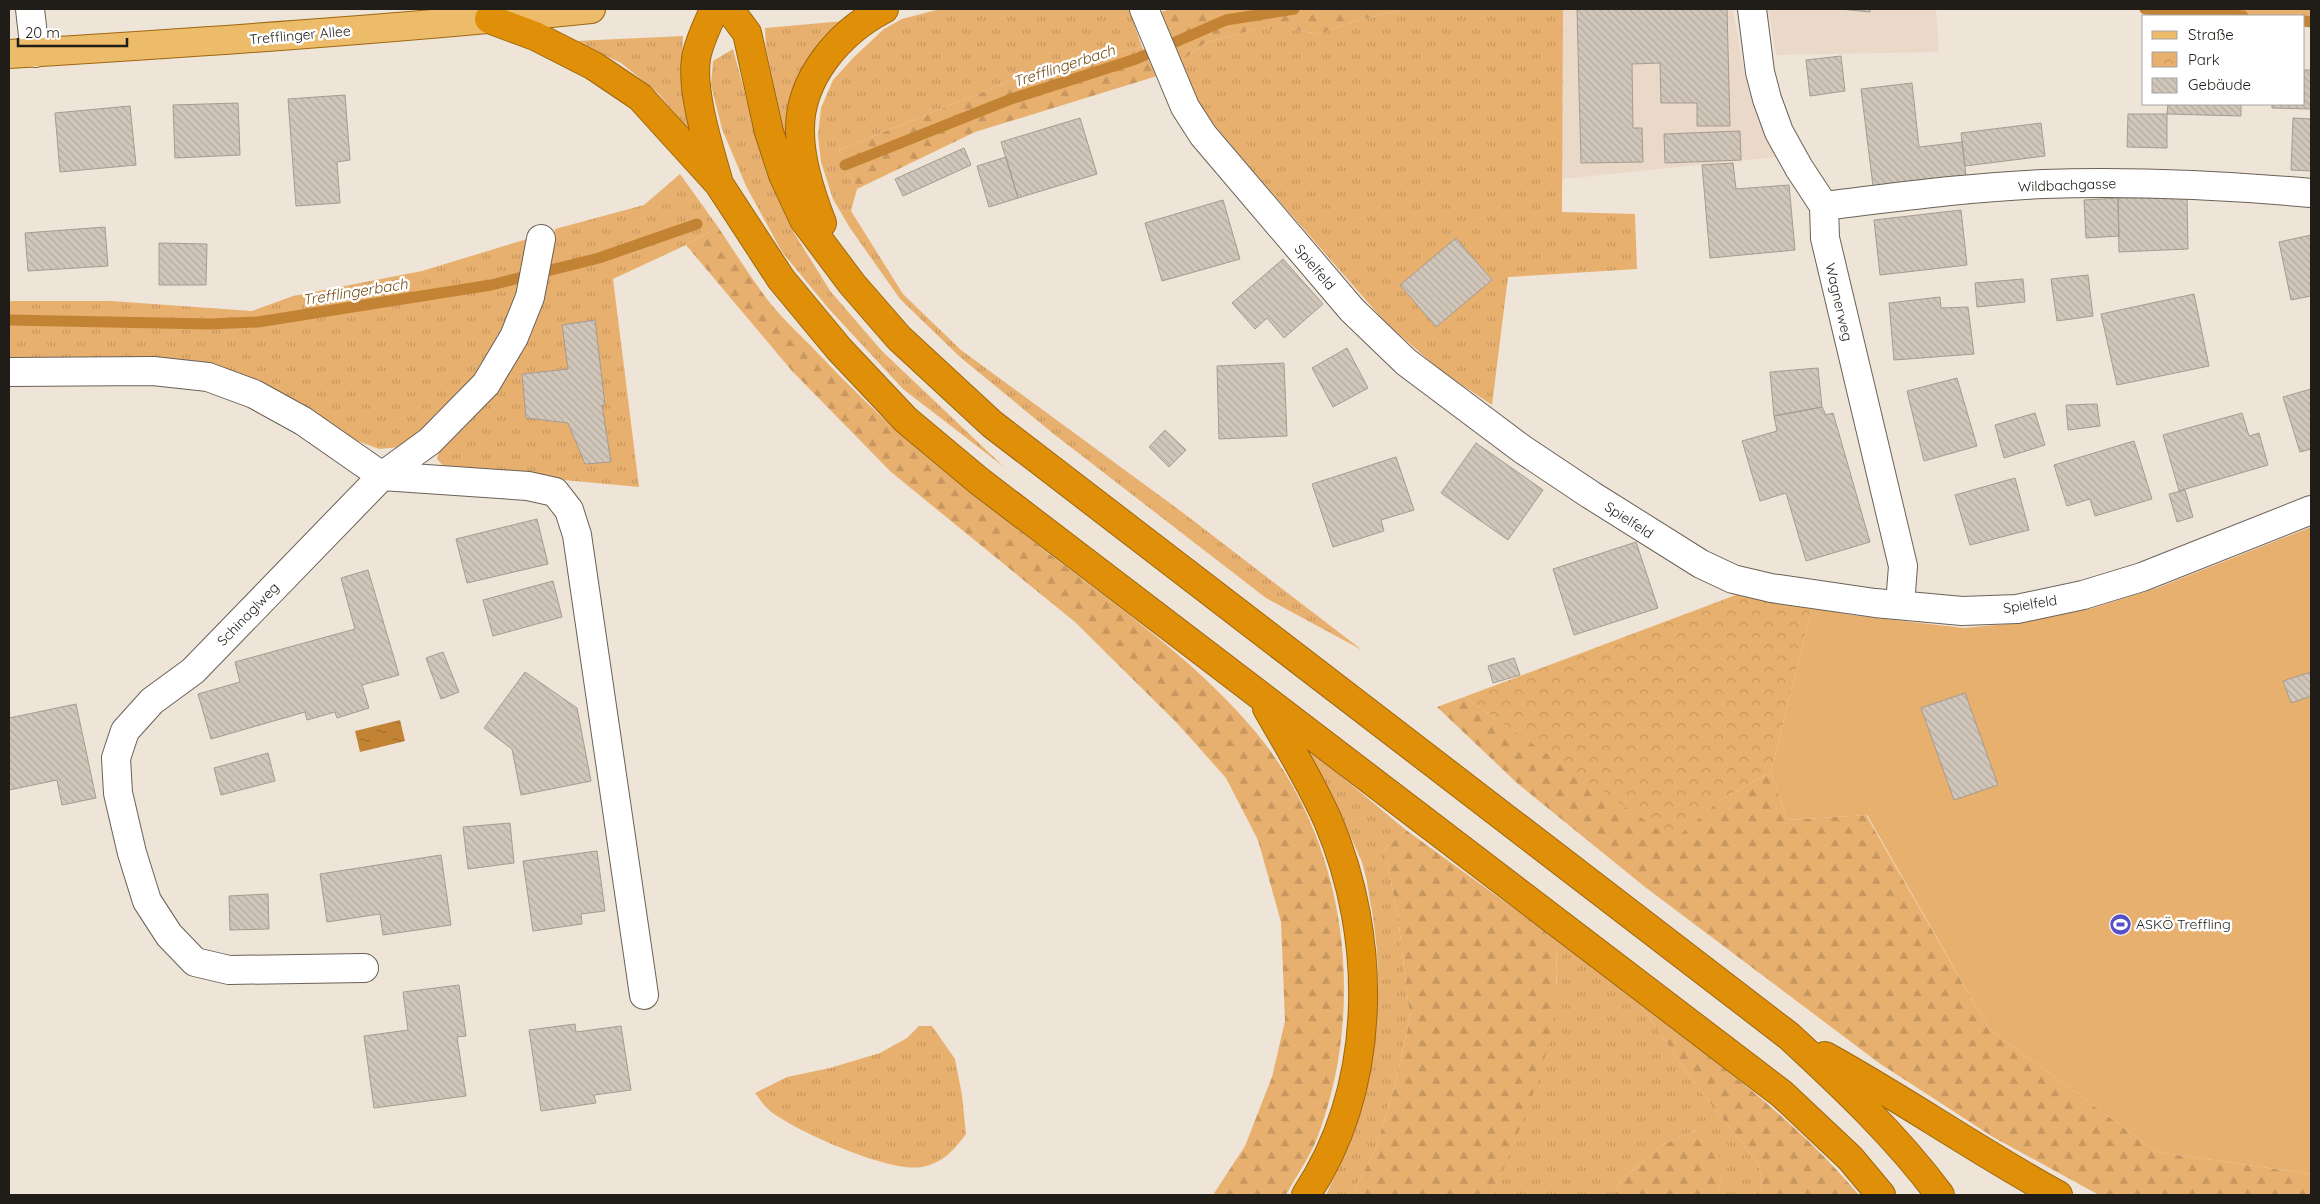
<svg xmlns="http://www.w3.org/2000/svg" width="2320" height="1204" font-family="Quicksand,sans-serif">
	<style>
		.built { fill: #ead9c8 }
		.grass { fill: url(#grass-tufts) }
		.forest { fill: url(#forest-firs) }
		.park { fill: url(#park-crowns) }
		.pitch { fill: #e8b06e }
		.water { fill: url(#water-ripples) }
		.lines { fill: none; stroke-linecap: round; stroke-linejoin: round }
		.stream { stroke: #c28434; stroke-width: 11 }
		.building { fill: url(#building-back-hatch); stroke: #a59b90 }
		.minor-casing { stroke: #6b6157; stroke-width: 30 }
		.major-casing { stroke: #9d670e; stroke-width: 30 }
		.highway-casing { stroke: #9d670e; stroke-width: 30 }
		.minor { stroke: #fff; stroke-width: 28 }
		.major { stroke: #ecbc6b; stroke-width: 28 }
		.highway { stroke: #e08f09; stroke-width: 28 }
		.labels { text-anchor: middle; stroke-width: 5; stroke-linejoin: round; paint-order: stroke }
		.street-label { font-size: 14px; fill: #201c17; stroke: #fff }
		.poi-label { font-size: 14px; fill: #201c17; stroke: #fff; text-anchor: start }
		.water-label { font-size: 15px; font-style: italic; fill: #754a0e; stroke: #fff }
	</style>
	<defs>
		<pattern id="grass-tufts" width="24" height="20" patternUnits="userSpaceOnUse" patternTransform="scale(1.25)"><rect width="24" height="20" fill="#e8b06e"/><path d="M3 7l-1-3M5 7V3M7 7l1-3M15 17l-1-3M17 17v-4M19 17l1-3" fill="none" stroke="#c7975f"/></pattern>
		<pattern id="forest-firs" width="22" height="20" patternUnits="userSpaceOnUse" patternTransform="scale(1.25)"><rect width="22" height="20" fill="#e8b06e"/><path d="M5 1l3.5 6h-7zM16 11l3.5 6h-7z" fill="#c7975f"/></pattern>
		<pattern id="park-crowns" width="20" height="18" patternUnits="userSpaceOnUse" patternTransform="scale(1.25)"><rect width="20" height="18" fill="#e8b06e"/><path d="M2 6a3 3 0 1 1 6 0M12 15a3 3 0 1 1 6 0" fill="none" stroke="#c7975f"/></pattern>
		<pattern id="water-ripples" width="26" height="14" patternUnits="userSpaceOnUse" patternTransform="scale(1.25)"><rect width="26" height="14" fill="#c28434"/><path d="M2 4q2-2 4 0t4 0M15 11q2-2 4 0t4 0" fill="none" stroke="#9d6b2b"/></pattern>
		<pattern id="building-back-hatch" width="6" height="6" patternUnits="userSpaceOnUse" patternTransform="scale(1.25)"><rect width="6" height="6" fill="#d1c6ba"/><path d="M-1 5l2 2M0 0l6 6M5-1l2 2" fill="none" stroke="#b3aa9f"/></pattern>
	</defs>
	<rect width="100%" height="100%" fill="#efe4d8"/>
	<!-- built -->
	<path class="built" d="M 1563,9 L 1733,9 L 1744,72 L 1756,116 L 1777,157 L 1562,179 Z
		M 1768,9 L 1936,9 L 1939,52 L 1776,55 Z"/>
	<!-- grass -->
	<path class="grass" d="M 940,9 L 1129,9 L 1142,47 L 1032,72 L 839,150 L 857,189 L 851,211 L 903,294 L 961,350 L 1182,512 L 1362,650 L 1266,598 L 1055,435 L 960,357 L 900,299 L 850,228 L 833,199 L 821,162 L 818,136 L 821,108 L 833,80 L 854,57 L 884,29 L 902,19 Z
		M 1405,9 L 1563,9 L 1562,212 L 1635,214 L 1637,269 L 1508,277 L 1492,405 L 1441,371 L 1385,322 L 1246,163 L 1202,110 L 1178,64 L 1205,43 L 1256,29 L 1290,29 L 1319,34 L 1356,21 Z
		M 844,21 C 801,61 794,80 785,137 L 766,47 L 765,28 Z
		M 683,36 C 681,70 684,100 691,133 L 658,93 L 621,63 L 576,41 Z
		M 733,49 L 766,172 L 794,233 L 831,292 L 882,351 L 1004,467 L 903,389 L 829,309 L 782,252 L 746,186 L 722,129 L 711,85 L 713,61 Z
		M 680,174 L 718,227 L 686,245 L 613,279 L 639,487 L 446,469 L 437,459 L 439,448 L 524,343 L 537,319 L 543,301 L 555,229 L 644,205 Z
		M 527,239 L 516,310 L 485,367 L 431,427 L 402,447 L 379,449 L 358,441 L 271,389 L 9,360 L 9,301 L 111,301 L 252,311 L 293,296 L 422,271 Z
		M 1302,744 L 1406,830 L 1385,849 L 1399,925 L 1410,1019 L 1393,1092 L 1375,1150 L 1352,1195 L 1326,1195 C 1370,1103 1389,1013 1372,911 C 1369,898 1368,883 1364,870 C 1362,860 1357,851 1353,842 C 1338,808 1321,776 1302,744 Z
		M 1556,939 L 1638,1001 L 1691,1079 L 1757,1162 L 1762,1180 L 1760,1195 L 1717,1195 L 1722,1176 L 1699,1129 L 1664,1144 L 1621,1180 L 1615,1195 L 1493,1195 L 1530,1099 L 1557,982 Z
		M 919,1026 L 932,1026 L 955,1059 L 962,1095 L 966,1134 C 953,1151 943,1163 921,1167 C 890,1173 794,1131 769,1110 C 764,1106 759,1098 755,1093 L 787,1077 L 830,1068 L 880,1053 L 907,1038 Z"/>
	<!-- forest -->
	<path class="forest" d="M 1170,9 L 1405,9 L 1356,21 L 1319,34 L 1290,29 L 1256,29 L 1205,43 L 1178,64 L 1158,13 Z
		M 2178,9 L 2311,9 L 2311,27 L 2304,26 L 2304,16 L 2234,16 Z
		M 1142,47 L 1157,76 L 975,132 L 857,189 L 839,150 L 1032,72 Z
		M 718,227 C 734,251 750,276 767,299 C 779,315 795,330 809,344 C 846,383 885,422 926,456 C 977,498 1030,539 1082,579 C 1143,625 1205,672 1254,730 C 1348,842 1368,1007 1316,1141 C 1308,1160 1295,1178 1286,1195 L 1213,1195 L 1245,1146 L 1272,1077 L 1285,1021 L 1281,922 L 1258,840 L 1226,778 L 1177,723 L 1075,622 L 891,472 L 792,371 L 686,245 Z
		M 1464,697 L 1674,839 L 1719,801 L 1771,772 L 1787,820 L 1866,815 L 1989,1029 L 2157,1152 L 2311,1174 L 2311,1195 L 2099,1195 L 1993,1137 L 1879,1063 L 1645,887 L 1517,783 L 1437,707 Z
		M 1406,830 L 1556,939 C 1557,970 1558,1003 1551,1034 C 1538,1089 1514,1142 1493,1195 L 1352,1195 L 1375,1150 L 1393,1092 L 1410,1019 L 1399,925 L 1385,849 Z
		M 1638,1001 C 1715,1061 1796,1120 1859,1195 L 1760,1195 L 1762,1180 L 1757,1162 L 1691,1079 Z
		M 1699,1129 L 1718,1145 L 1722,1176 L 1717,1195 L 1615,1195 L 1621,1180 L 1664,1144 Z"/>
	<!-- park -->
	<path class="park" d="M 1744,592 L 1812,607 L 1771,772 L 1719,801 L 1674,840 L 1464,697 Z"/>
	<!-- pitch -->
	<path class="pitch" d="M 2311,527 L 2311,1174 L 2157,1152 L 1989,1029 L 1867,815 L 1787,820 L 1771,772 L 1812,607 L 1851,615 L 1964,628 L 2018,623 L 2093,608 L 2157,588 Z"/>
	<!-- water -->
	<path class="water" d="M 400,720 L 405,741 L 360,752 L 355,731 Z"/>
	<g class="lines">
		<!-- stream -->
		<path class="stream" d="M 2145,9 L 2243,16
			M 2304,21 L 2311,22
			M 845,165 L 1011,99 L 1136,59 L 1226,20 L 1294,9
			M 9,320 L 210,324 L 258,322 L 491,285 L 599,258 L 697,224"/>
	</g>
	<!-- building -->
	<path class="building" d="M 1577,9 L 1727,9 L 1730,126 L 1697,126 L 1697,103 L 1661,103 L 1660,63 L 1632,64 L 1633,128 L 1642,128 L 1643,162 L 1581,163 Z
		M 1840,9 L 1870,9 L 1870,12 Z
		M 1841,56 L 1845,91 L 1810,96 L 1806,60 Z
		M 2304,70 L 2311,70 L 2311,109 L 2272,108 L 2272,104 L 2304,104 Z
		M 1912,83 L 1919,147 L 1962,142 L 1966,175 L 1873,186 L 1861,89 Z
		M 345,95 L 350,160 L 337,162 L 340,203 L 296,206 L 288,99 Z
		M 238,103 L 240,155 L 175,158 L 173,105 Z
		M 2168,104 L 2241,104 L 2241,116 L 2167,114 Z
		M 130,106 L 136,165 L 60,172 L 55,113 Z
		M 2128,114 L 2167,114 L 2167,148 L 2127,147 Z
		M 1080,118 L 1097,174 L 1018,198 L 1001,142 Z
		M 2293,118 L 2311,119 L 2311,171 L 2291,170 Z
		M 2041,123 L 2045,156 L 1965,166 L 1961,133 Z
		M 1740,131 L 1741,160 L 1665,163 L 1664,134 Z
		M 964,148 L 971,165 L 903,196 L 895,179 Z
		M 1006,157 L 1018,198 L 989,207 L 977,166 Z
		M 1733,163 L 1736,189 L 1789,185 L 1795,250 L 1710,258 L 1702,165 Z
		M 2187,197 L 2188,249 L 2119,252 L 2118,198 Z
		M 2118,198 L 2119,236 L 2086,238 L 2084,200 Z
		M 1223,200 L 1240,259 L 1162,281 L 1145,223 Z
		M 1961,210 L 1967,265 L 1880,275 L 1874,220 Z
		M 105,227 L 108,266 L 28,271 L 25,233 Z
		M 2311,235 L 2311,296 L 2291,300 L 2279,242 Z
		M 1456,238 L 1492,280 L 1436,327 L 1400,285 Z
		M 159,243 L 207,244 L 206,285 L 159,285 Z
		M 1283,259 L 1323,304 L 1284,338 L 1267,318 L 1255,329 L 1232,303 Z
		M 2088,275 L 2093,316 L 2057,321 L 2051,279 Z
		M 2023,279 L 2025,302 L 1977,307 L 1975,283 Z
		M 2194,294 L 2209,366 L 2117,385 L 2101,314 Z
		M 1940,297 L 1941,308 L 1968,307 L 1974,354 L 1894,360 L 1889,303 Z
		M 595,320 L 605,405 L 602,405 L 611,462 L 585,464 L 568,423 L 526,418 L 522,374 L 568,369 L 562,325 Z
		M 1347,348 L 1368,388 L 1333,407 L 1312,368 Z
		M 1284,363 L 1287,436 L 1219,439 L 1217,366 Z
		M 1818,368 L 1822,407 L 1774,416 L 1770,372 Z
		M 1957,378 L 1977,446 L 1924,461 L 1907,391 Z
		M 2311,389 L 2311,449 L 2300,452 L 2283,397 Z
		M 2097,404 L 2100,426 L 2068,430 L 2066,405 Z
		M 1822,407 L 1826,415 L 1833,413 L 1870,542 L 1806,561 L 1786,493 L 1760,501 L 1742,441 L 1777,431 L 1774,416 Z
		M 2035,413 L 2045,445 L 2004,458 L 1995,425 Z
		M 2242,413 L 2249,436 L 2259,433 L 2268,465 L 2179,491 L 2163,435 Z
		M 1165,430 L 1186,450 L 1169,467 L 1149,447 Z
		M 2134,441 L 2152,499 L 2095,516 L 2090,499 L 2067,506 L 2054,465 Z
		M 1476,443 L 1543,490 L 1508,540 L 1441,493 Z
		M 1396,457 L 1414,510 L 1381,520 L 1384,531 L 1333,547 L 1312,484 Z
		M 2015,478 L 2029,530 L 1970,545 L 1955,495 Z
		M 2185,490 L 2193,517 L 2177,522 L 2169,494 Z
		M 537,519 L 548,564 L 467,583 L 456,539 Z
		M 1636,542 L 1658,608 L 1574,635 L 1553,569 Z
		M 368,570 L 399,675 L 362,685 L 369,708 L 337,718 L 335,712 L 307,720 L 305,712 L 211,739 L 198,694 L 240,682 L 235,662 L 355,629 L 341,578 Z
		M 553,581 L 562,617 L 493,636 L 483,600 Z
		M 443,652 L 459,692 L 441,699 L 426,658 Z
		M 1514,658 L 1520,675 L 1493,683 L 1488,666 Z
		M 525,672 L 577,708 L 591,781 L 521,795 L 512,749 L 484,728 Z
		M 2311,672 L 2311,696 L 2291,703 L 2283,681 Z
		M 1965,693 L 1998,785 L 1954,800 L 1921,708 Z
		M 76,704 L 96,798 L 62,805 L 57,780 L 9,790 L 9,718 Z
		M 268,753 L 275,781 L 221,795 L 214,768 Z
		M 510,823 L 514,863 L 468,869 L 463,827 Z
		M 597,851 L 605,911 L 581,914 L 582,924 L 533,931 L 523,861 Z
		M 441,855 L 451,925 L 383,935 L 380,914 L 327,922 L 320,874 Z
		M 268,894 L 269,929 L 230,930 L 229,896 Z
		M 459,985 L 466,1036 L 457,1037 L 466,1096 L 374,1108 L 364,1036 L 408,1030 L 403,992 Z
		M 575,1024 L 576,1032 L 621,1026 L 631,1090 L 594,1095 L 596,1103 L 541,1111 L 529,1030 Z"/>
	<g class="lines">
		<defs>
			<path id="minor" d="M 30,9 L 35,53
				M 1144,9 L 1185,107 L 1203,135 L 1352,310 L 1406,362 L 1522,449 L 1591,495 L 1701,564 L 1733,579 L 1771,588 L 1875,603 L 1962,611 L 2017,609 L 2083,595 L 2142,577 L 2311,510
				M 1752,9 L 1760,72 L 1767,99 L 1779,132 L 1799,168 L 1824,206 L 1825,238 L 1903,566 L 1900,605
				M 1824,206 C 1897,197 1970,187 2043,184 C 2132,181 2222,185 2311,193
				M 9,372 L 153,371 L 208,377 L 254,394 L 303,421 L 382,476 L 193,671 L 152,701 L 125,731 L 116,758 L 118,793 L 132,853 L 147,901 L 169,935 L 195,962 L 229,970 L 364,968
				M 382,476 L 528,486 L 555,492 L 569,510 L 577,535 L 644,995
				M 382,476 L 430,441 L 486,384 L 514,337 L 530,297 L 541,239"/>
			<path id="major" d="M 9,54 C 203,42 397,29 591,9"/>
			<path id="highway" d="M 714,9 C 708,25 698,43 696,59 C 691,92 709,148 718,180
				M 729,9 L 747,33 L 769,132 L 783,175 L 804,220 L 852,284 L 899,338 L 992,424 L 1789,1036 C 1843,1086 1896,1136 1940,1195
				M 489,19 L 535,36 L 594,66 L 640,97 L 719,184 L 781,279 L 839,349 L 906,420 L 979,481 L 1782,1094 L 1850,1158 L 1881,1195
				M 822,223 C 811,195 800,162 800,131 C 799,78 840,32 884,9
				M 1267,708 C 1288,745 1311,782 1328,821 C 1378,938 1378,1086 1306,1195
				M 1825,1056 C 1905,1100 1979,1152 2058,1195"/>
		</defs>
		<!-- minor casing -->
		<use href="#minor" class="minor-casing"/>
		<!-- major casing -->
		<use href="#major" class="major-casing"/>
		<!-- highway casing -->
		<use href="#highway" class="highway-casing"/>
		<!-- minor -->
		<use href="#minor" class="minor"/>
		<!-- major -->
		<use href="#major" class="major"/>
		<!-- highway -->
		<use href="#highway" class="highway"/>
	</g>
	<!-- icons -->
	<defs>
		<symbol id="stadium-disc" viewBox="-11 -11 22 22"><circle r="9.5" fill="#5550c7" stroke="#fff"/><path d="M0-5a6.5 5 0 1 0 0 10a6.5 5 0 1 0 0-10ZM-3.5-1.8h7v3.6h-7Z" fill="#fff"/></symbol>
	</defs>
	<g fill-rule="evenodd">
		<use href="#stadium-disc" x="2108" y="912" width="25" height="25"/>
	</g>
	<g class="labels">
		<!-- street labels -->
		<g class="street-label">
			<text transform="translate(300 35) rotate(-5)" y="5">Trefflinger Allee</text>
			<text transform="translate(2067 185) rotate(-2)" y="5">Wildbachgasse</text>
			<text transform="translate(1315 267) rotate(50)" y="5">Spielfeld</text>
			<text transform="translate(1839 302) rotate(77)" y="5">Wagnerweg</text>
			<text transform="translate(1629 520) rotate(33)" y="5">Spielfeld</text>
			<text transform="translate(2030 604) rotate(-9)" y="5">Spielfeld</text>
			<text transform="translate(248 614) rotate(-46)" y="5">Schinaglweg</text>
		</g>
		<!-- poi labels -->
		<g class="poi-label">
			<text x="2136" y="929">ASKÖ Treffling</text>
		</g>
		<!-- water labels -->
		<g class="water-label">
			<text transform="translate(1064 66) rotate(-18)" y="5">Trefflingerbach</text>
			<text transform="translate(355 292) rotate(-9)" y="5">Trefflingerbach</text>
		</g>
	</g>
	<!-- border -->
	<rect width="2320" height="1204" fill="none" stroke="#201c17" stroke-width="20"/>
	<!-- legend -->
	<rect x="2142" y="15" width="162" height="90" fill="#ffffff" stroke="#a6a4a2"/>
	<rect x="2152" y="31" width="25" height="8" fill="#ecbc6b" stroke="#a6a4a2"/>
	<text x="2188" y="40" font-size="15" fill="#201c17">Straße</text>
	<rect x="2152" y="52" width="25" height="15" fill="url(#park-crowns)" stroke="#a6a4a2"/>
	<text x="2188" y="65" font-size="15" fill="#201c17">Park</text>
	<rect x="2152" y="78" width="25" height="15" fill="url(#building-back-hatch)" stroke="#a6a4a2"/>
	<text x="2188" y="90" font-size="15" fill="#201c17">Gebäude</text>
	<!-- scale -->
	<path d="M18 38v8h109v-8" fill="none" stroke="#201c17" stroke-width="2.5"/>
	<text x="25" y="38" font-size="15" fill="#201c17" stroke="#ffffff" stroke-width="4" paint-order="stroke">20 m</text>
</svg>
